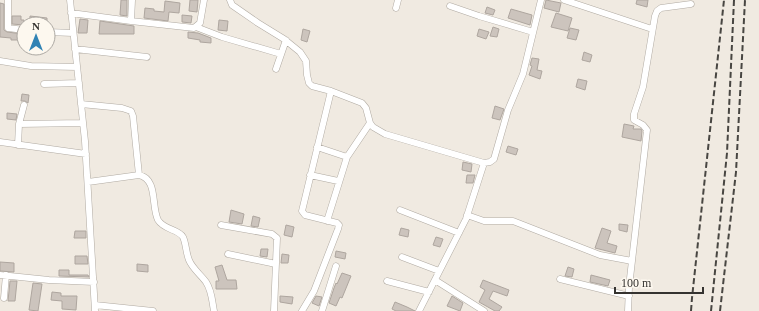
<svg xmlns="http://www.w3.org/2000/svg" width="759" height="311" font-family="'Times New Roman',serif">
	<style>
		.building { fill: #ccc4bd; stroke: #aea69f }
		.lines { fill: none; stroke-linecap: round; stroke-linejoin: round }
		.minor-casing { stroke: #b0aaa2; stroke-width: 7 }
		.minor { stroke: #fff; stroke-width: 6 }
		.rail { stroke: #484642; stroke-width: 2; stroke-dasharray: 6 3; stroke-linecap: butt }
	</style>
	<rect width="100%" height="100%" fill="#f0eae1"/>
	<!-- building -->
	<path class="building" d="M 121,0 L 127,0 L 127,16 L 120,15 Z
		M 190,0 L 198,0 L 197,12 L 189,11 Z
		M 546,0 L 561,3 L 559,12 L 544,8 Z
		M 637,0 L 648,0 L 647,7 L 636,4 Z
		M 165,1 L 180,3 L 179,13 L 169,12 L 168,21 L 144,18 L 145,8 L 154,9 L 154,11 L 164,12 Z
		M 0,3 L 4,4 L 4,30 L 7,32 L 23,34 L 23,40 L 11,40 L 11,38 L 0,37 Z
		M 487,7 L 495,10 L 493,15 L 485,13 Z
		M 511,9 L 532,15 L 530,25 L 508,18 Z
		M 556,13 L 572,18 L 568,31 L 551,27 Z
		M 182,15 L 192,16 L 191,23 L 182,22 Z
		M 12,16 L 21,16 L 21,20 L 24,20 L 24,25 L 12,24 Z
		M 30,16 L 47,18 L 47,24 L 30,24 Z
		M 80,19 L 88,20 L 87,33 L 78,33 Z
		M 219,20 L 228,21 L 227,31 L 218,30 Z
		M 100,21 L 134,26 L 134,34 L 99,34 Z
		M 493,27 L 499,29 L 497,37 L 490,36 Z
		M 570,28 L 579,30 L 576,40 L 567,38 Z
		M 303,29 L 310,31 L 307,42 L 301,40 Z
		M 479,29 L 489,32 L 486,39 L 477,36 Z
		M 188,32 L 198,33 L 211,38 L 211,43 L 200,42 L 200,40 L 188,38 Z
		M 584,52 L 592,55 L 590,62 L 582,60 Z
		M 532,58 L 539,59 L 537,70 L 542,71 L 540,79 L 529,75 L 532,66 L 530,65 Z
		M 578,79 L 587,81 L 585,90 L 576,87 Z
		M 22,94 L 29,95 L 28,103 L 25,101 L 21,101 Z
		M 495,106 L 504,109 L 500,120 L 492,118 Z
		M 7,113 L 17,114 L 16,120 L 7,119 Z
		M 624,124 L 634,126 L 633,129 L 641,129 L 642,131 L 641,141 L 622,137 Z
		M 508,146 L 518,149 L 516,155 L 506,152 Z
		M 463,162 L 472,164 L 471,172 L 462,170 Z
		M 467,175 L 475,175 L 473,183 L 466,183 Z
		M 231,210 L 244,214 L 242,224 L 229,222 Z
		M 253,216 L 260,218 L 258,227 L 251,226 Z
		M 619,224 L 628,225 L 627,232 L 619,230 Z
		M 286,225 L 294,227 L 292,237 L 284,235 Z
		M 401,228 L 409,230 L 408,237 L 399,235 Z
		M 602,228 L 611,231 L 607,243 L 617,246 L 615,253 L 595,248 Z
		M 75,231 L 86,231 L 86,238 L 74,238 Z
		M 436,237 L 443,239 L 440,247 L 433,245 Z
		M 261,249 L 268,249 L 267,257 L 260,256 Z
		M 336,251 L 346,253 L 345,259 L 335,257 Z
		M 282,254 L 289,255 L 288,263 L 281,263 Z
		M 75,256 L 87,256 L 88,264 L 75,264 Z
		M 0,262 L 14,263 L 14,272 L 0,271 Z
		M 137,264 L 148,265 L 148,272 L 137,271 Z
		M 222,265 L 227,280 L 236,280 L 237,289 L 216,289 L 216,281 L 219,281 L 215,267 Z
		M 568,267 L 574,269 L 572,277 L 565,276 Z
		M 59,270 L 69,270 L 69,275 L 88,275 L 89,277 L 59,276 Z
		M 342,273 L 351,276 L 342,298 L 340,297 L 336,306 L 329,303 L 334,288 L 336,283 L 337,284 Z
		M 591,275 L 610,280 L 608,286 L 590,282 Z
		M 483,280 L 509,290 L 507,296 L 493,291 L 489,299 L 502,307 L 499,311 L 495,311 L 479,302 L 485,290 L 480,287 Z
		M 10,281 L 17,281 L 15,301 L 8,301 Z
		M 33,283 L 42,284 L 38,311 L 29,310 Z
		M 52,292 L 61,293 L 61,296 L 77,296 L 76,310 L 62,309 L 62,301 L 51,300 Z
		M 280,296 L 293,297 L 292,304 L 280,302 Z
		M 316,296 L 322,297 L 319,306 L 312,303 Z
		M 452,296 L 463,303 L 460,311 L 447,306 Z
		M 395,302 L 407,307 L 415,311 L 396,311 L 392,309 Z"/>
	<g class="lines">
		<defs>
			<path id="minor" d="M 8,0 L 8,28 L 24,30
				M 70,0 L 85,141 L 95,311
				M 230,0 L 232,5 L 258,23 L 284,39 L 300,52 L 306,61 L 307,75 L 309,83 L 312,86 L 331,91 L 362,103 L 366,108 L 370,123 L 373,127 L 385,134 L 484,163 L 490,162 L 494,159 L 508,110 L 523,74 L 541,0
				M 564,0 L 652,29
				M 450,6 L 479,16 L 533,32
				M 396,8 L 398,0
				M 71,13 L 131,21 L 194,28 L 200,23 L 204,0
				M 131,21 L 132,0
				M 196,27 L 222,37 L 281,54
				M 48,32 L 73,33
				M 75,49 L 147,57
				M 0,61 L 31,66 L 77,67
				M 276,69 L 286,40
				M 44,84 L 79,83
				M 81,104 L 122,108 L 131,111 L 133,116 L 139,175
				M 19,124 L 83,123
				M 0,142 L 86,154
				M 18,145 L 19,124 L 24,105
				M 317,147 L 347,157
				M 310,175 L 338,181
				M 88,182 L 139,175 C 158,179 151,206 158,220 C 164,230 178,229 183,237 C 186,243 186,253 189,260 C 192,268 201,275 206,282 C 212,291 212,301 214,311
				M 400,210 L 459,233
				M 467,215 L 484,221 L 513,221 L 600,255 L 632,261
				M 327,221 L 347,157 L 370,123
				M 221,225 L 272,234 L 277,238 L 274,311
				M 228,254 L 276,264
				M 402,257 L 439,271
				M 0,275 L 49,280 L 94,282
				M 560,279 L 629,296
				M 435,280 L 484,311
				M 387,281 L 429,292
				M 4,298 L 6,275
				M 95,305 L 153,311
				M 302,311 L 314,291 L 338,229 L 339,225 L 337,223 L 305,215 L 302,211 L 331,91
				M 322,311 L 336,266
				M 419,311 L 466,219 L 484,163
				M 628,311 L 629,287 L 647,130 L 643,125 L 634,120 L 634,114 L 643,87 L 655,16 L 657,11 L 661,8 L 691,4"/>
		</defs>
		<!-- minor casing -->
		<use href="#minor" class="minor-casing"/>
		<!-- minor -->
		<use href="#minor" class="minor"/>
		<!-- rail -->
		<path class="rail" d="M 691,311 L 692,298 L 724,0
			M 711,311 L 727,153 L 734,0
			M 720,311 L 736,172 L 745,0"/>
	</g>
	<!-- north arrow -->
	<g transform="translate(36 36)"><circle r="19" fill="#fdf8ef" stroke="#ada9a3"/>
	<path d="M0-3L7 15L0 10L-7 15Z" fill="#3183b4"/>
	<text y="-6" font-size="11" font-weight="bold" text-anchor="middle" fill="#353330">N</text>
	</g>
	<!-- scale -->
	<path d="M615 287v6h88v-6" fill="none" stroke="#353330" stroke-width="2"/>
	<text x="621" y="287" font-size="12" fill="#353330" stroke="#fdf8ef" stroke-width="3" paint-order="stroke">100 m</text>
</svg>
